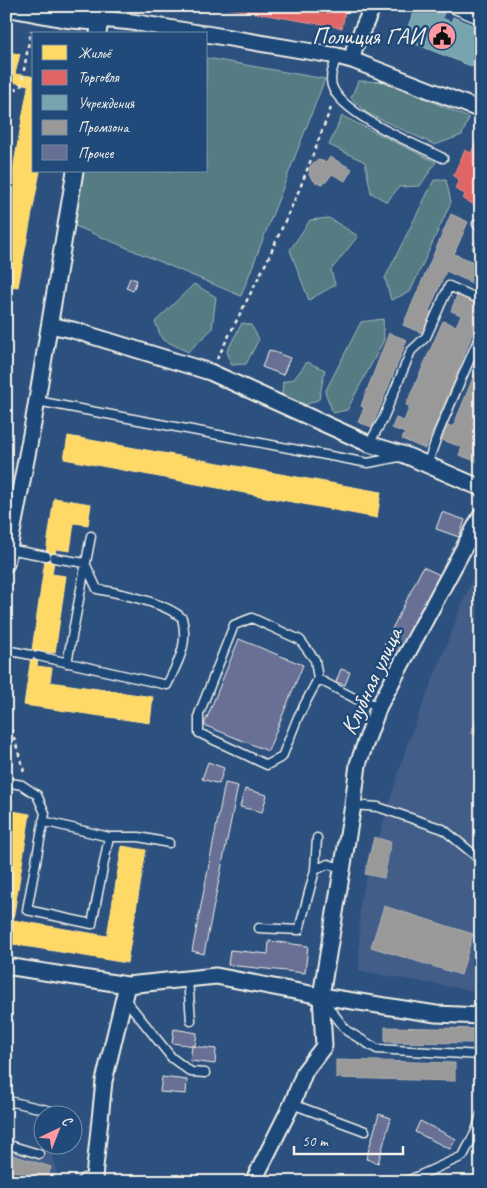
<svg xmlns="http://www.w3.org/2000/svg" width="487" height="1188" font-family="Caveat,sans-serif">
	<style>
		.built { fill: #425d88 }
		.green { fill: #547c83; stroke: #a4b6b6 }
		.homes { fill: #ffd966; stroke: #fce08d }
		.shops { fill: #e06666; stroke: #e6908d }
		.public { fill: #76a5af; stroke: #9cbcc0 }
		.industry { fill: #999; stroke: #b4b3b1 }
		.building { fill: #676f95; stroke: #f4f1e8 }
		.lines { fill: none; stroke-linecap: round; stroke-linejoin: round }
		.service-casing { stroke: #f4f1e8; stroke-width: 11 }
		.minor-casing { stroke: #f4f1e8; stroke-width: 19 }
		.secondary-casing { stroke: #f4f1e8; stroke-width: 26 }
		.path { stroke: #f4f1e8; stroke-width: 2.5; stroke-dasharray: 4 4; stroke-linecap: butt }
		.service { stroke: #1f4a7a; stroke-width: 8 }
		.minor { stroke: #1f4a7a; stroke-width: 15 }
		.secondary { stroke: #1f4a7a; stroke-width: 22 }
		.labels { text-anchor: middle; stroke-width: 5; stroke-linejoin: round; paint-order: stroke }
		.poi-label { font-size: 24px; fill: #f4f1e8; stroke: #1f4a7a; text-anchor: end }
		.street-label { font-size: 24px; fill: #f4f1e8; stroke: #1f4a7a }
	</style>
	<rect width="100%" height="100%" fill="#2d517f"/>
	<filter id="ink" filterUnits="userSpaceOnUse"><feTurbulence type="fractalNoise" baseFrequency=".02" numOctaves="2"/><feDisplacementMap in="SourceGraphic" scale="10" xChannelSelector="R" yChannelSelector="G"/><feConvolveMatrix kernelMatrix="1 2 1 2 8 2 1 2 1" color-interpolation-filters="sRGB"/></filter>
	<g filter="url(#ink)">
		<!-- built -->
		<path class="built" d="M 481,557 L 481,992 L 359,971 L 360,899 L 407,745 Z
			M 6,1138 L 51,1153 L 57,1168 L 54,1182 L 6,1182 Z"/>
		<!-- green -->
		<path class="green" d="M 206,58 L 325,79 L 241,296 L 73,225 L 84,171 L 206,171 Z
			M 358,81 L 388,82 L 469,118 L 462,135 L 435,145 L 367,113 L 351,98 Z
			M 342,116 L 436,162 L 420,186 L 399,187 L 387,202 L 371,193 L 365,162 L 329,145 Z
			M 434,180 L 446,180 L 451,202 L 410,292 L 391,300 L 385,278 Z
			M 329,218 L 358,236 L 331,270 L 335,285 L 309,300 L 290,250 L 310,220 Z
			M 194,284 L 216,297 L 212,329 L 188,352 L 162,339 L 155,322 Z
			M 383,319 L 384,340 L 347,410 L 333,413 L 325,392 L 361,322 Z
			M 242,323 L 251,325 L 259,339 L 246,364 L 231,365 L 227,351 Z
			M 307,362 L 325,370 L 319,399 L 306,405 L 282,394 L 283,382 L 294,379 Z"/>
		<!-- homes -->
		<path class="homes" d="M 6,52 L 20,54 L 15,74 L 30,76 L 28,85 L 6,81 Z
			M 30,76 L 34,77 L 34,171 L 40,171 L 18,287 L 6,286 L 6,207 Z
			M 68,436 L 381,492 L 377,518 L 64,459 Z
			M 54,498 L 91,504 L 88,525 L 74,523 L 70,551 L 56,549 L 52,574 L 66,576 L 55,653 L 39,651 L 37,666 L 52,668 L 50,682 L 153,697 L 150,723 L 24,705 Z
			M 6,810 L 30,814 L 13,920 L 107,936 L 122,846 L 146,850 L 127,963 L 6,943 Z"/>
		<!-- shops -->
		<path class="shops" d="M 215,6 L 346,6 L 342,28 Z
			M 477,141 L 481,143 L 481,208 L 463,199 L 465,194 L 455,189 L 459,179 L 453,176 L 465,150 L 471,153 Z"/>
		<!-- public -->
		<path class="public" d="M 416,6 L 434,6 L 445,10 L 442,18 L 451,22 L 453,17 L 479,28 L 477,33 L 481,34 L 481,70 L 403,39 Z"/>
		<!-- industry -->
		<path class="industry" d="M 330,157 L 352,169 L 345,181 L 332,174 L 326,182 L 322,184 L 315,182 L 309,175 L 310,166 L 318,160 L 327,162 Z
			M 451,214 L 468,222 L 454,254 L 477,263 L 481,254 L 481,287 L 446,271 L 429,311 L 433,313 L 424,334 L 403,325 Z
			M 477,236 L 481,238 L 481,253 L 472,249 Z
			M 457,295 L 481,305 L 481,311 L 455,379 L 425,449 L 402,439 L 405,433 L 392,428 L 396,418 L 404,421 L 410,406 L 406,405 L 443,321 L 456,326 L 461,315 L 451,311 Z
			M 389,333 L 407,340 L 372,427 L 358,422 L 364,408 L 361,406 Z
			M 481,358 L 481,455 L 478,462 L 459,455 L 462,447 L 442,440 L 448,425 L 453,427 Z
			M 481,708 L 481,737 L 471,733 Z
			M 374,837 L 391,842 L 384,878 L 365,874 Z
			M 384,906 L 473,934 L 461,975 L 371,947 Z
			M 385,1027 L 481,1029 L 481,1048 L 473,1048 L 473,1043 L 385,1042 Z
			M 336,1060 L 455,1063 L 455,1081 L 336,1078 Z
			M 6,1153 L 51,1167 L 46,1182 L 6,1182 Z"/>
		<!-- building -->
		<path class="building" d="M 130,278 L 137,280 L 133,291 L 126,288 Z
			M 269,350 L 290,358 L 283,375 L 262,367 Z
			M 442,512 L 465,520 L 459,537 L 436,529 Z
			M 423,567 L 440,575 L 401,653 L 384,645 Z
			M 239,639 L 303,665 L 268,751 L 204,725 Z
			M 341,669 L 350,672 L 345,685 L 336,682 Z
			M 208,762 L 224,768 L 219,784 L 202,779 Z
			M 225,783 L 238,786 L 204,954 L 192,951 Z
			M 245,789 L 267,795 L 262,812 L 240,807 Z
			M 269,941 L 308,946 L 305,973 L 228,965 L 230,950 L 268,954 Z
			M 174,1029 L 197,1033 L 195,1046 L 172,1043 Z
			M 192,1046 L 216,1049 L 215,1064 L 190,1061 Z
			M 162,1077 L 187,1080 L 186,1094 L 160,1092 Z
			M 379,1114 L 391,1118 L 378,1163 L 366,1159 Z
			M 420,1121 L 456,1139 L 450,1149 L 415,1132 Z"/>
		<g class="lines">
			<defs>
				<path id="service" d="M 447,6 L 481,20
					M 337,56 C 334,66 329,76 332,86 C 342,115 415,144 443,158
					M 477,224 L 481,226
					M 37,401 L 368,463 L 399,457
					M 369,444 L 383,419 L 411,351 L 426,337 L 449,286 L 481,300
					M 427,465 L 439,431 L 481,333
					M 8,549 L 46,556
					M 252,618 L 300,640 L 315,660 L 318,679 L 298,717 L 282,757 L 267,765 L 199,733 L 199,714 L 234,625 Z
					M 6,650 L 31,655
					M 38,656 L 167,685 C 178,662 189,645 182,618 C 166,603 119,593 97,589 L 85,563 L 54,558
					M 67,663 L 91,536
					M 318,679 L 356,699 L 379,706
					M 6,782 L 22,785 L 37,795 L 45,813 L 27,910 L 92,924 L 109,837
					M 353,805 L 378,807 L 443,829 L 477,857 L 481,867
					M 43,821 L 109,837 L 139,837 L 169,843
					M 315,870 L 328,864 L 341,868
					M 259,928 L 299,930 L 315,870 L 317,838
					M 188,979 L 191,1021
					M 124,998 L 172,1058 L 191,1072 L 205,1073
					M 323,1000 L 347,1031 L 377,1049 L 481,1055
					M 292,1104 L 365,1131
					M 6,1105 L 13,1102 L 60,1113
					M 6,1144 L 39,1154
					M 81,1182 L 84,1178 L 94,1177
					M 405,1182 L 463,1156 L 476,1131 L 481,1115"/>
				<path id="minor" d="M 98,34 L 100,19 L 132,22 L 204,34
					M 206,34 L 337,56 L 352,60 L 481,110
					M 352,60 L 355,46 L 373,6
					M 50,325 L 73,330 L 210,372 L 369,444 L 405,455 L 481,488
					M 6,564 L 33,424 L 75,171
					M 6,966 L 127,985 L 216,976 L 321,996 L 436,1014 L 481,1016
					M 96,1182 L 94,1177 L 104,1081 L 127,985
					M 253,1182 L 292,1104 L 305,1071 L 324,1046 L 321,996 L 353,805 L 358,764 L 379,706 L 481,516"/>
				<path id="secondary" d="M 14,6 L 67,16 L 100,19 L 103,6"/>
			</defs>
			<!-- service casing -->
			<use href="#service" class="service-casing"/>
			<!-- minor casing -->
			<use href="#minor" class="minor-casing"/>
			<!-- secondary casing -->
			<use href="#secondary" class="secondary-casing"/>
			<!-- path -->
			<path class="path" d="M 6,121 L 14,90 L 21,87 L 31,30
				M 217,359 L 267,261 L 300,188 L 332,105
				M 7,714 L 25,775"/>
			<!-- service -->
			<use href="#service" class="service"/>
			<!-- minor -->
			<use href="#minor" class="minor"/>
			<!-- secondary -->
			<use href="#secondary" class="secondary"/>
		</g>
	</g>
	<!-- icons -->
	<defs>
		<symbol id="civic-disc" viewBox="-11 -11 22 22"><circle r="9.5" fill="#ff9aa2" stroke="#1f4a7a"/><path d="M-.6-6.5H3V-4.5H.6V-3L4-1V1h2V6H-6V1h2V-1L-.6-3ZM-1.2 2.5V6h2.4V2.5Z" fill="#111"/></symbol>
	</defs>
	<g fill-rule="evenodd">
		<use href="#civic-disc" x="426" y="20" width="32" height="32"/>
	</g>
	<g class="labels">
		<!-- poi labels -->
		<g class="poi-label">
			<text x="423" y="44">Полиция ГАИ</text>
		</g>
		<!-- street labels -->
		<g class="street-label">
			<text transform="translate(371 681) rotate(-65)" y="8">Клубная улица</text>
		</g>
	</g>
	<!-- margin -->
	<rect width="487" height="1188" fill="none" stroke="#1f4a7a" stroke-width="25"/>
	<rect x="12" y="12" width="462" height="1163" fill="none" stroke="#f4f1e8" stroke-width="2" filter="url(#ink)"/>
	<!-- legend -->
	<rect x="32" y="32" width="175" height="140" fill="#1f4a7a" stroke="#748da6"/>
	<rect x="42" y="45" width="25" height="15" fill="#ffd966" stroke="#748da6"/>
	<text x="78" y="58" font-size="15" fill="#f4f1e8">Жильё</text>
	<rect x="42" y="70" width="25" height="15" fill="#e06666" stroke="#748da6"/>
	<text x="78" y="82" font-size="15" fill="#f4f1e8">Торговля</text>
	<rect x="42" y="95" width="25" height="15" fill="#76a5af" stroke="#748da6"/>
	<text x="78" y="108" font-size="15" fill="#f4f1e8">Учреждения</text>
	<rect x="42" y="120" width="25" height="15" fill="#999999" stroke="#748da6"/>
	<text x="78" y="132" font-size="15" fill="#f4f1e8">Промзона</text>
	<rect x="42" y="145" width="25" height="15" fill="#676f95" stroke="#748da6"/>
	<text x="78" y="158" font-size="15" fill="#f4f1e8">Прочее</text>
	<!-- north arrow -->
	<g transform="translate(58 1130) rotate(43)"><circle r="24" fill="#1f4a7a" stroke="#748da6"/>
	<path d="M0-4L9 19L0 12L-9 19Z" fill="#ff9aa2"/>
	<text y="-8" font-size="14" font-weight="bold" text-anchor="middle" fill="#f4f1e8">С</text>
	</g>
	<!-- scale -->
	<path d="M294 1146v8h109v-8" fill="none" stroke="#f4f1e8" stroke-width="2.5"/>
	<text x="302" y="1146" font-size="15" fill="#f4f1e8" stroke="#1f4a7a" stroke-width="4" paint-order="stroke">50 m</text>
</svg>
